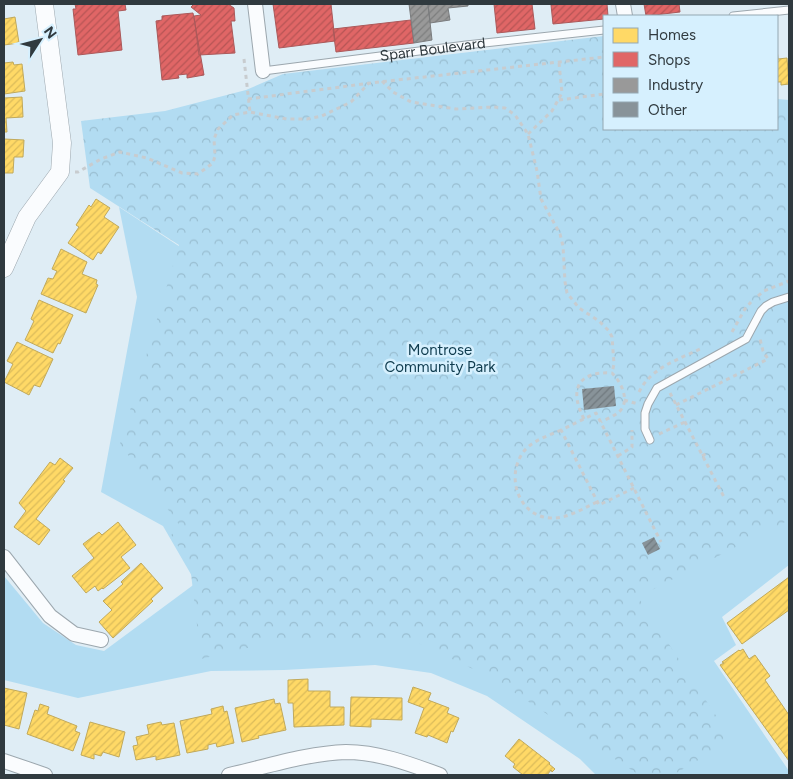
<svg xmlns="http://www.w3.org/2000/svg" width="793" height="779" font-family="Figtree,sans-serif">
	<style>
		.grass { fill: #b2dcf2 }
		.park { fill: url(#park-crowns) }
		.homes { fill: url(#homes-hatch); stroke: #c1a95a }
		.shops { fill: url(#shops-hatch); stroke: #ab595a }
		.industry { fill: url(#industry-hatch); stroke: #7a7c7e }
		.building { fill: url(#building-hatch) }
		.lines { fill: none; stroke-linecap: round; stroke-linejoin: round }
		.service-casing { stroke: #9ca7ae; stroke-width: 9 }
		.minor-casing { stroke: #9ca7ae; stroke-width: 16 }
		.tertiary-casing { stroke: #9ca7ae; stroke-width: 19 }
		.path { stroke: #c8cccf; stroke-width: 3; stroke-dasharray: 4 4; stroke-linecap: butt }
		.service { stroke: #fafcfe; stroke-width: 7 }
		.minor { stroke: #fafcfe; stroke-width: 14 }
		.tertiary { stroke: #fafcfe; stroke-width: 18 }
		.labels { text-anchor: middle; stroke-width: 5; stroke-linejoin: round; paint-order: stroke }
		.street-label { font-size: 15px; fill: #303a3f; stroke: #d6f0fe }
		.park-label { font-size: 15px; fill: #0e3b4e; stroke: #d6f0fe }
	</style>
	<defs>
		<pattern id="park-crowns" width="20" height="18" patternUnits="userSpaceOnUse" patternTransform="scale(1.25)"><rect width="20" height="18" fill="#b2dcf2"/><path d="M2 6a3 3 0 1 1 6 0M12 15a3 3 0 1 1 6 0" fill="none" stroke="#99bed1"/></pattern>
		<pattern id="homes-hatch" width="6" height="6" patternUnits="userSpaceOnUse" patternTransform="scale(1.25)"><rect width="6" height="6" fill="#ffd966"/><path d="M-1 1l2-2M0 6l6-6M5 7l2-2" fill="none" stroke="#dbbb5a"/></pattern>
		<pattern id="shops-hatch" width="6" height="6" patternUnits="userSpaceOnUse" patternTransform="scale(1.25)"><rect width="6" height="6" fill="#e06666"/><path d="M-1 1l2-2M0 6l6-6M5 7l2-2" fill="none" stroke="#b65555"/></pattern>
		<pattern id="industry-hatch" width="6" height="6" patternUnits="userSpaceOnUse" patternTransform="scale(1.25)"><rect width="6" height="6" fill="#999"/><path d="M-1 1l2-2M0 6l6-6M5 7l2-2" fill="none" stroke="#7d7e7e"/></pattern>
		<pattern id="building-hatch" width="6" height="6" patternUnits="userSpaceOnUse" patternTransform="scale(1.25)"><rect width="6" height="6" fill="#889399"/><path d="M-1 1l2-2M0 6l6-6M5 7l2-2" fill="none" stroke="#70797e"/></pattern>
	</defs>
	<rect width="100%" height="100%" fill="#dfedf5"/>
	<!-- grass -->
	<path class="grass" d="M 119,207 L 194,256 L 789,520 L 789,565 L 722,617 L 736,645 L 714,661 L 789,771 L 789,775 L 596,775 L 580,759 L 487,696 L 431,673 L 375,665 L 284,670 L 211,671 L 78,698 L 4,680 L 4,576 L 43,623 L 76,645 L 104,651 L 196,583 L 163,526 L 101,492 L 137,297 Z"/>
	<!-- park -->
	<path class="park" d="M 604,36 L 604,129 L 777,129 L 777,99 L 789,100 L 789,520 L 638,597 L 732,740 L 673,775 L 639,775 L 494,679 L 412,640 L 277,641 L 201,659 L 190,565 L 171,535 L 180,526 L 120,444 L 179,245 L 90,188 L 81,121 L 165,111 L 246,90 L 283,74 Z"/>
	<!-- homes -->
	<path class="homes" d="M 15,17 L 19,43 L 4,45 L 4,19 Z
		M 777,48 L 778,59 L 787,58 L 789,84 L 781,85 L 781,82 L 777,82 Z
		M 13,62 L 14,65 L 22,64 L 25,91 L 4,94 L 4,63 Z
		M 22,97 L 23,117 L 6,118 L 7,132 L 4,132 L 4,98 Z
		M 4,139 L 24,140 L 23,157 L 14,157 L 13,173 L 4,173 Z
		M 96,199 L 110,208 L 104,217 L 119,227 L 101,254 L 98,252 L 93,260 L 68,243 L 79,227 L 76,225 L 89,205 L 91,207 Z
		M 61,249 L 87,262 L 82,274 L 97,280 L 96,284 L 98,285 L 86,313 L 41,294 L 48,278 L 53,279 L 57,271 L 52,269 Z
		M 39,300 L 73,315 L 60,344 L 58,343 L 53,353 L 25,340 L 34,321 L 31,319 Z
		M 17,342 L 53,359 L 40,387 L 34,385 L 29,395 L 4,382 L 13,364 L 7,361 Z
		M 60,458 L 73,468 L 63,480 L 65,481 L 36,519 L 50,530 L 39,545 L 14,527 L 26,511 L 19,503 L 50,462 L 55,465 Z
		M 118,522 L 136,545 L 121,557 L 130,568 L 103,589 L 102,588 L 98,591 L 95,586 L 86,593 L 72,576 L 94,558 L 83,544 L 99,532 L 102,535 Z
		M 141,563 L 163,588 L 151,599 L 153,601 L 113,638 L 99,622 L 112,610 L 103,601 L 123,584 L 121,582 Z
		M 789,577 L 789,610 L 742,644 L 727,623 Z
		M 743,649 L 749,659 L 755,655 L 770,676 L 765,680 L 789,715 L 789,761 L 720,665 L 724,663 L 722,662 L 739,650 L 740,651 Z
		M 308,679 L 308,691 L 330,691 L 330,707 L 344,707 L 344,725 L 294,727 L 293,703 L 288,703 L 288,680 Z
		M 413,687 L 431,693 L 428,700 L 449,708 L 447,713 L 459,718 L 453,732 L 451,731 L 447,743 L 428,735 L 427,737 L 415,733 L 424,708 L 408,702 Z
		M 4,688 L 27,693 L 19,729 L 4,725 Z
		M 351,697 L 402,698 L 402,720 L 371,719 L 371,727 L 350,726 Z
		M 274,699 L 275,704 L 280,703 L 286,730 L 258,736 L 259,738 L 242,742 L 235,708 Z
		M 40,704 L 49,707 L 47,714 L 77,726 L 75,731 L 80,733 L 73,751 L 27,734 L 35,710 L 38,711 Z
		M 223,706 L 224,712 L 227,711 L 234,743 L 217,747 L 216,743 L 208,745 L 208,749 L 187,753 L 180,721 L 212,714 L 211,709 Z
		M 90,722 L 125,732 L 119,757 L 103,752 L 101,756 L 94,754 L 94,759 L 81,755 Z
		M 161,722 L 162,725 L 174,723 L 180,755 L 156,760 L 156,756 L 136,760 L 133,746 L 138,745 L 136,737 L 149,734 L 147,725 Z
		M 519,739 L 550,763 L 549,764 L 555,769 L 552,772 L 551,770 L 547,775 L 523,775 L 513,767 L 515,764 L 505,756 Z"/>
	<!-- shops -->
	<path class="shops" d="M 75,4 L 125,4 L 126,10 L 118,11 L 122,50 L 78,55 L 73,9 L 76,9 Z
		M 194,4 L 228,4 L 234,8 L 235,21 L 231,21 L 235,53 L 199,55 L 194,16 L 201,15 L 191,7 Z
		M 273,4 L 331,4 L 335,41 L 279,48 Z
		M 494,4 L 532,4 L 535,29 L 497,33 Z
		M 564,4 L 607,4 L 608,16 L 604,16 L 604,19 L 553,24 L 551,5 Z
		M 644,4 L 679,4 L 680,12 L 646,16 Z
		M 193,13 L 204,75 L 187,78 L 187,74 L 178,75 L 179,78 L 162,80 L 156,21 L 162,20 L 162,16 Z
		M 411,20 L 414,43 L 336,52 L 333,29 Z"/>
	<!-- industry -->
	<path class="industry" d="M 409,4 L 428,4 L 432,40 L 414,43 Z
		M 428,4 L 468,4 L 468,6 L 448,8 L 450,20 L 430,23 Z"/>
	<!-- building -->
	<path class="building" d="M 614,386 L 616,406 L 584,410 L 582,389 Z
		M 654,537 L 660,549 L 648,555 L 642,543 Z"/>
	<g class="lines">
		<defs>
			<g id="service">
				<path d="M 733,16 L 789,10"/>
				<path id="s1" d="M 263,71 L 466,45 L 604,30"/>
				<path d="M 650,440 L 645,429 L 645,413 L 648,404 L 657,388 L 746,339 L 761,311 L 766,306 L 773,302 L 789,297"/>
			</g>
			<path id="minor" d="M 255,4 L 263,71
				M 623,4 L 625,16
				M 4,557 L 50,616 L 74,634 L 101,640
				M 4,761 L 45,775
				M 229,775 C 265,767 309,753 346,752 C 378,752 410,764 440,775"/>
			<path id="tertiary" d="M 4,268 L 27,217 L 60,172 L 62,143 L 44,4"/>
		</defs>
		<!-- service casing -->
		<use href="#service" class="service-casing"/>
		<!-- minor casing -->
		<use href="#minor" class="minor-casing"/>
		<!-- tertiary casing -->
		<use href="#tertiary" class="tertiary-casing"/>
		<!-- path -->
		<path class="path" d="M 244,59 L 250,112
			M 382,81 L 393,92 L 411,102 L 456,109 L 493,107 L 505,108 L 515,115 L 528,134 L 537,171 L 541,199 L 560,234 L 563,246 L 565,282 L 567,293 L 579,308 L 599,321 L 609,331 L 612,337 L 614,364 L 612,373
			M 248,99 L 379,82 L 604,57
			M 559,100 L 604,94
			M 528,134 L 552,111 L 562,93 L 559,63
			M 75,172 L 78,172 L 101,159 L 120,152 L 147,158 L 182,173 L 198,174 L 213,163 L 215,156 L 214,139 L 218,129 L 233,115 L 250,112 L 287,119 L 307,119 L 322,116 L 351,102 L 369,83
			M 758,296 L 764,291 L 789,281
			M 732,332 L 745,309 L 751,302
			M 639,392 C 651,368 677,360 700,349
			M 670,393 L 725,499
			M 624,400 L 638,404
			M 676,405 L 768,359 L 763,351 L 760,339
			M 584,419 C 569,390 577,371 612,373 C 621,382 631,401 619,412 C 614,416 607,419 601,422
			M 561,430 C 548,436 530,441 522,454 C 506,478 519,516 550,518 C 567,519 582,509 597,502
			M 659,434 L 685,422
			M 618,456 L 632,447 L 632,430
			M 702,456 L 709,452
			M 634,488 L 599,505 L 561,430 L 596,413 C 618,456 639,499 661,542"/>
		<!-- service -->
		<use href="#service" class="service"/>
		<!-- minor -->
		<use href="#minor" class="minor"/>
		<!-- tertiary -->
		<use href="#tertiary" class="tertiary"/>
	</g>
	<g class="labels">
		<!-- street labels -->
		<g class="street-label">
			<text dy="5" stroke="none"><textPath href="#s1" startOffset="171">Sparr Boulevard</textPath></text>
		</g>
		<!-- park labels -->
		<g class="park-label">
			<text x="440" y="355">Montrose<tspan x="440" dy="17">Community Park</tspan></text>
		</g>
	</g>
	<!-- border -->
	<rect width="793" height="779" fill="none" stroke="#303a3f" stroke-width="10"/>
	<!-- legend -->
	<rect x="603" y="15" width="175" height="115" fill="#d6f0fe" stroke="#94a7b2"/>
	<rect x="613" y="28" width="25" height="15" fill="#ffd966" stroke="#94a7b2"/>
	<text x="648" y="40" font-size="15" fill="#303a3f">Homes</text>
	<rect x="613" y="52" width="25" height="15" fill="#e06666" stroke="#94a7b2"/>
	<text x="648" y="65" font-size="15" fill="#303a3f">Shops</text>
	<rect x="613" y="78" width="25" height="15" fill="#999999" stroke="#94a7b2"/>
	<text x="648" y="90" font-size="15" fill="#303a3f">Industry</text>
	<rect x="613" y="102" width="25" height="15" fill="#889399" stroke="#94a7b2"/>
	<text x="648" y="115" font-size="15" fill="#303a3f">Other</text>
	<!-- north arrow -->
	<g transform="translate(40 40) rotate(54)" stroke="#d6f0fe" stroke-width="4" paint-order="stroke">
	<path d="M0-4L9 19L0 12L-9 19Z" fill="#303a3f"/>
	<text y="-8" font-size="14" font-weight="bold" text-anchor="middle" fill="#303a3f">N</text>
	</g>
</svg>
